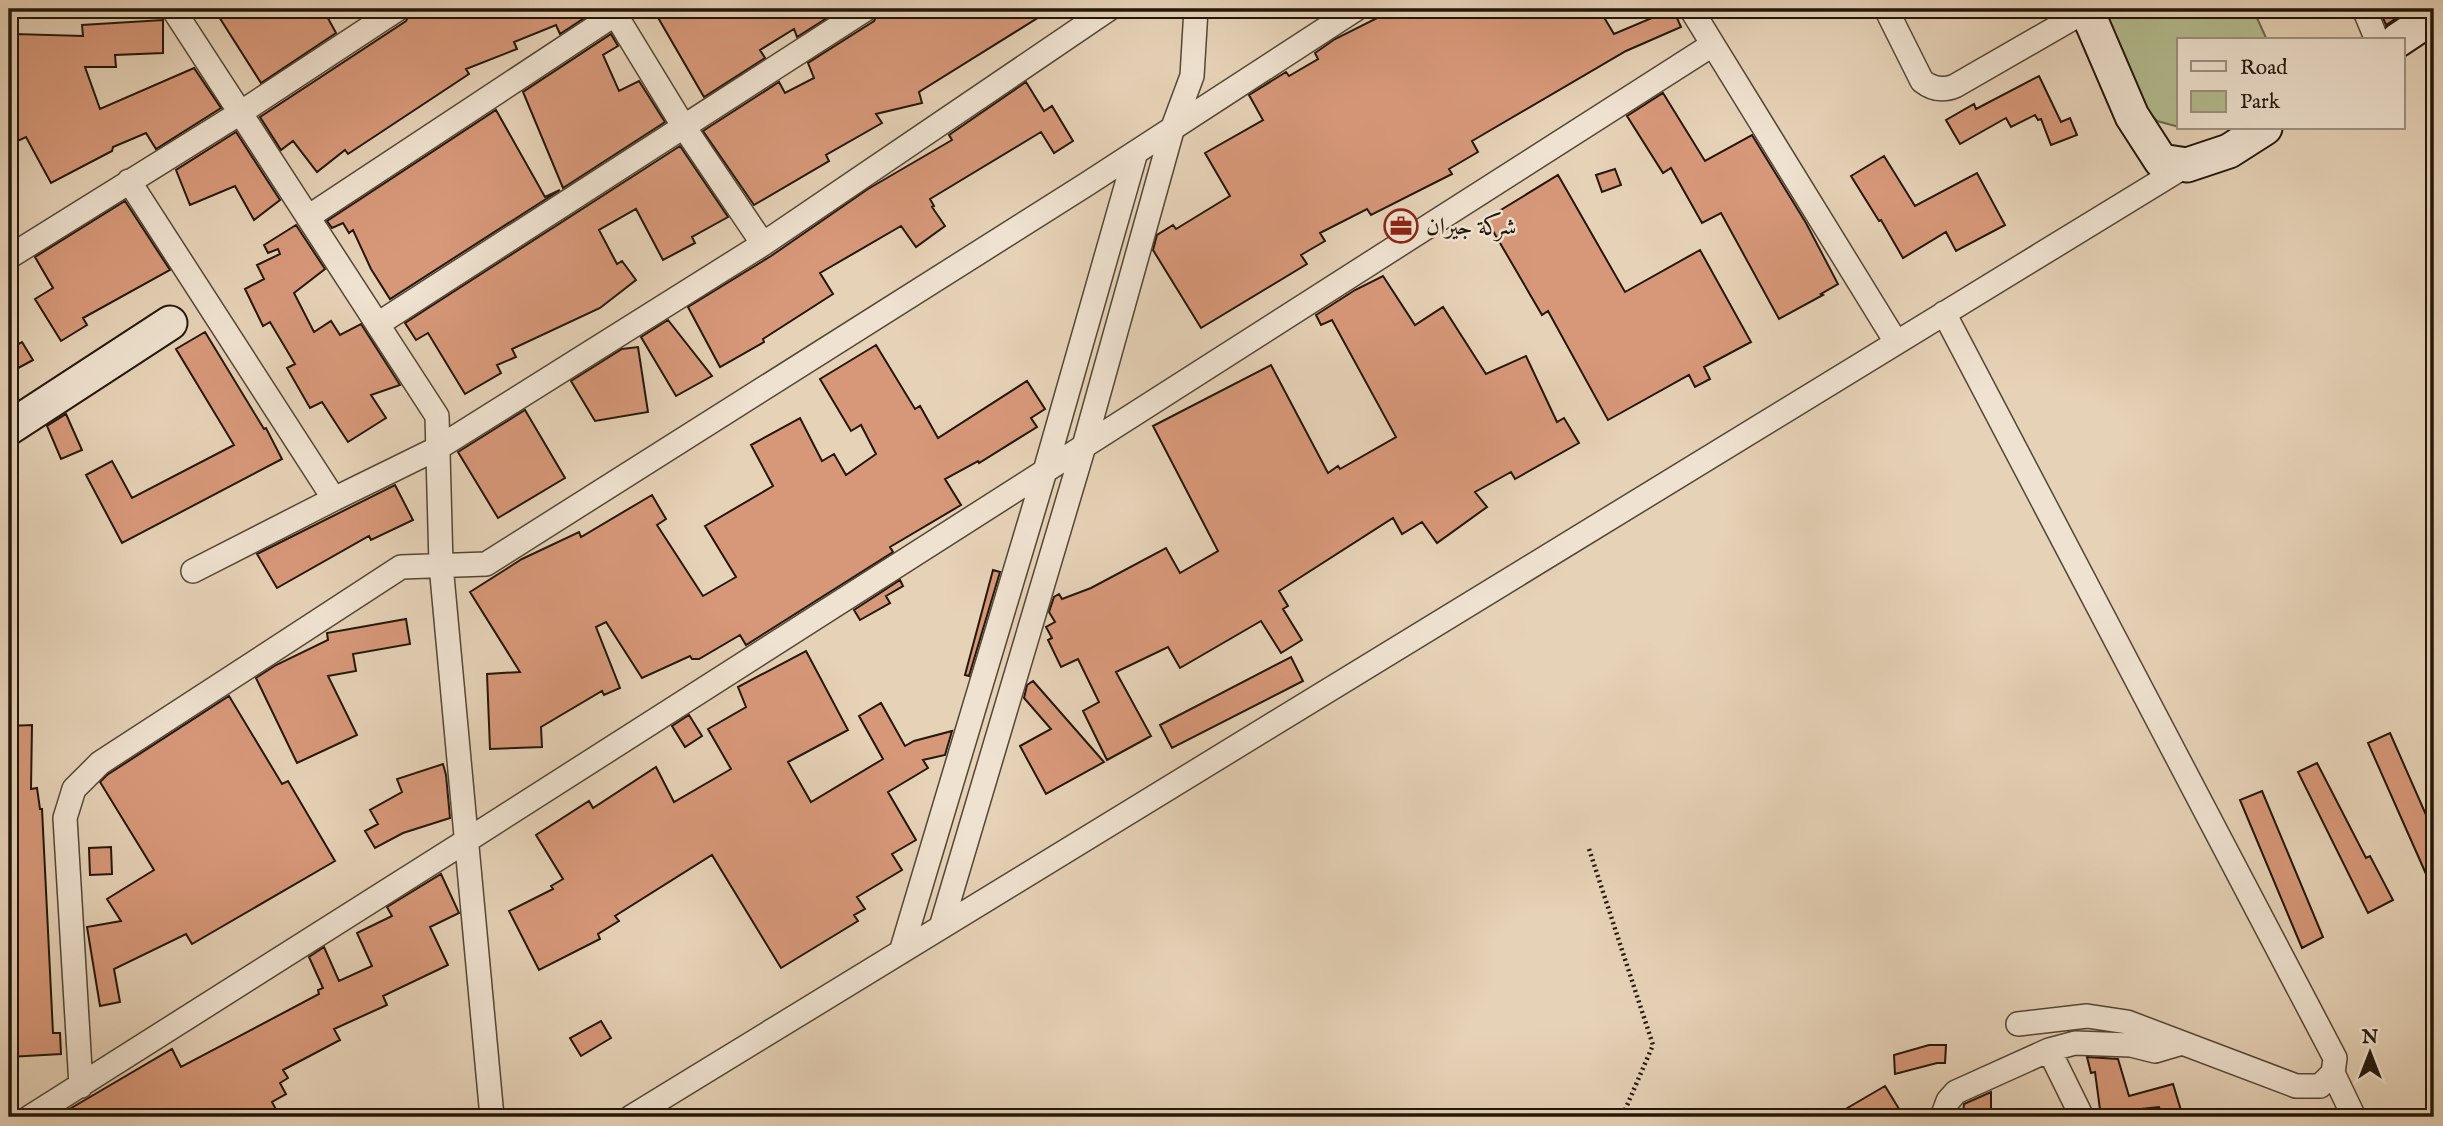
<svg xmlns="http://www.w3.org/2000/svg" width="2443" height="1126" font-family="'IM FELL English',Amiri,serif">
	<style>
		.green { fill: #b3bc8f; stroke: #6b6a4d; stroke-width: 2 }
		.building { fill: #d79879; stroke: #23170b; stroke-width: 2 }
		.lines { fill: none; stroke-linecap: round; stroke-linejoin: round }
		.street-casing { stroke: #544636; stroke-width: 26 }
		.secondary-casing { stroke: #23170b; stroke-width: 37 }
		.path { stroke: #23170b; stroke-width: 4.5; stroke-dasharray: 2 3.5; stroke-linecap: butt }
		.street { stroke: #efe2d0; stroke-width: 23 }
		.secondary { stroke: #efe2d0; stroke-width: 33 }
		.labels { text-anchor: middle; stroke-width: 5; stroke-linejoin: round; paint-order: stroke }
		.poi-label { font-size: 24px; fill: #23170b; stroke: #efe2d0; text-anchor: start }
	</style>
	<rect width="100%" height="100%" fill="#e6d2b7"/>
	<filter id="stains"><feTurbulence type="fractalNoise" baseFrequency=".00286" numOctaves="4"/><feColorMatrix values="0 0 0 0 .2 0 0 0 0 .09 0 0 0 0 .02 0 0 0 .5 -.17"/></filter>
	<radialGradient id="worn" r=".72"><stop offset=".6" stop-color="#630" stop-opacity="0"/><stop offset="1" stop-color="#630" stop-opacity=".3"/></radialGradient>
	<!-- green -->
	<path class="green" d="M 2103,9 L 2253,9 L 2267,40 L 2179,40 L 2179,127 L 2157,121 L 2138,100 Z"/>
	<!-- building -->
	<path class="building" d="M 214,9 L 323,9 L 336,33 L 261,83 Z
		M 412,9 L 598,9 L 560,34 L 556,25 L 514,42 L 517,49 L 466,69 L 469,74 L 348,154 L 345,150 L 317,172 L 293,141 L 281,150 L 260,117 L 406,21 Z
		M 653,9 L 841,9 L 797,37 L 794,29 L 760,50 L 765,58 L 704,97 Z
		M 880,9 L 1052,9 L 919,92 L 922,103 L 876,114 L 882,123 L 826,155 L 829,161 L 754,205 L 703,131 L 779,82 L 785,93 L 814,78 L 808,63 L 874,21 Z
		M 1395,9 L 1599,9 L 1614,34 L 1673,9 L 1681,27 L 1626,51 L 1472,141 L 1478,152 L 1449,169 L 1452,174 L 1371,215 L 1367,209 L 1320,233 L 1325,241 L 1301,255 L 1307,264 L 1201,328 L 1153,250 L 1157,235 L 1173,225 L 1176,229 L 1230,196 L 1205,153 L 1263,120 L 1249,95 L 1286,72 L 1289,76 L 1318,59 L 1315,53 L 1335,39 Z
		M 2379,9 L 2410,9 L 2386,25 Z
		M 163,20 L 163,53 L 115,55 L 116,67 L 85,67 L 100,109 L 194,68 L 221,108 L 156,149 L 146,133 L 113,147 L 112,151 L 51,183 L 26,137 L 9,145 L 9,37 L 16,37 L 15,34 L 83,36 L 82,25 Z
		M 611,34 L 618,46 L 603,55 L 619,91 L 639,81 L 665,122 L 563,188 L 523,92 Z
		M 2039,76 L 2061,122 L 2070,118 L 2077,135 L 2051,145 L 2041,119 L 2038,120 L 2035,115 L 2011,127 L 2006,118 L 1960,144 L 1946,120 L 1974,104 L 1976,109 Z
		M 1026,82 L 1044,111 L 1052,106 L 1073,141 L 1054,153 L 1041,132 L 930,199 L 934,206 L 932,207 L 945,226 L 916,247 L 901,226 L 820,273 L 833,294 L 763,339 L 764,342 L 720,367 L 688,307 L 771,256 L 868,189 L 952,140 L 949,135 Z
		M 1663,93 L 1705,161 L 1752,135 L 1806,223 L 1838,284 L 1821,294 L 1823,295 L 1779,319 L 1721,213 L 1702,223 L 1671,168 L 1663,173 L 1627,116 Z
		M 496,110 L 545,197 L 560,190 L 390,299 L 371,269 L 353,230 L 349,233 L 343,223 L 332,228 L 327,221 Z
		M 236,132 L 280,200 L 254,220 L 235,186 L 190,205 L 176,170 Z
		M 680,146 L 728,217 L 692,237 L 695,243 L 663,260 L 636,209 L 599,230 L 617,264 L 622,261 L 636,280 L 600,308 L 512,349 L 516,357 L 497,365 L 501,373 L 465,394 L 428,333 L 416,340 L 405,323 Z
		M 1884,156 L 1915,206 L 1977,173 L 2005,225 L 1956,251 L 1946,232 L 1903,258 L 1881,220 L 1879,221 L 1851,176 Z
		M 1615,169 L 1621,185 L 1602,192 L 1596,175 Z
		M 1558,175 L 1625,292 L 1700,250 L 1751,342 L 1704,367 L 1710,379 L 1695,387 L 1689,375 L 1608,420 L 1548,311 L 1542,315 L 1486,219 Z
		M 125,201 L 170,270 L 83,318 L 87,325 L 61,341 L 35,299 L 53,288 L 35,257 Z
		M 296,225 L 325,269 L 294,293 L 314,332 L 331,321 L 340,335 L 361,324 L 400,385 L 371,395 L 386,418 L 348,442 L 322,402 L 310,408 L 287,368 L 295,364 L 270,322 L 263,326 L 245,289 L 264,279 L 257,265 L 280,254 L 278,249 L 268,253 L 264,245 Z
		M 1383,276 L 1415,325 L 1443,307 L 1486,374 L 1526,356 L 1557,422 L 1564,418 L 1579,443 L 1515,479 L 1511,472 L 1475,492 L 1487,507 L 1437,543 L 1422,522 L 1402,534 L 1393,518 L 1279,591 L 1288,606 L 1283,609 L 1302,640 L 1281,653 L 1261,621 L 1180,668 L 1168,647 L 1116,672 L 1151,736 L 1107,760 L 1083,711 L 1099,702 L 1078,659 L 1061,667 L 1048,640 L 1052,638 L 1046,627 L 1055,622 L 1049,612 L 1054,597 L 1059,594 L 1062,599 L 1091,588 L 1166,548 L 1180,573 L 1218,551 L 1153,426 L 1271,365 L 1328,473 L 1338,466 L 1340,469 L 1396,437 L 1332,320 L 1321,325 L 1316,315 L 1355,290 Z
		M 668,320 L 712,376 L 676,396 L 641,337 Z
		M 205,332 L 264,429 L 266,428 L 282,459 L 122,543 L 86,475 L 112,461 L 132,498 L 234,445 L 176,349 Z
		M 22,342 L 33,360 L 9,373 L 9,349 Z
		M 876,345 L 915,409 L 920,406 L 938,438 L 1027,381 L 1045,409 L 1031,418 L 1037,427 L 979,463 L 978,461 L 945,479 L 961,505 L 890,547 L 893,552 L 746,645 L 740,635 L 699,659 L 692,659 L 690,656 L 642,678 L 606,622 L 596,627 L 620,688 L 604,695 L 602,691 L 541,727 L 542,747 L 490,749 L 487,674 L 520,672 L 470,592 L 522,559 L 579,532 L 581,537 L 652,495 L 666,519 L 657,525 L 703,596 L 736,577 L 705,526 L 773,486 L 751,445 L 800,418 L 822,461 L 834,454 L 846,475 L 876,454 L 861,425 L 851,431 L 820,379 Z
		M 638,347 L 648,412 L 595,421 L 571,381 L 622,349 Z
		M 525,410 L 565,478 L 498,518 L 458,452 Z
		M 66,414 L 82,450 L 61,459 L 47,426 Z
		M 395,485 L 413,520 L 371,540 L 369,536 L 277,588 L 257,554 Z
		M 993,570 L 1000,572 L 969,676 L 965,675 Z
		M 900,580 L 903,586 L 886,596 L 890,603 L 860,620 L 854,610 Z
		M 406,619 L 410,644 L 353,654 L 356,671 L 328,676 L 357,735 L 297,763 L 256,678 L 276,665 L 328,640 L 327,633 Z
		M 806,651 L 848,730 L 788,762 L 811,802 L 883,759 L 859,716 L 881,703 L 905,746 L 914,741 L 952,731 L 945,755 L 923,760 L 928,768 L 888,792 L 916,840 L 892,854 L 902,870 L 857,897 L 865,909 L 854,915 L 858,921 L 781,968 L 712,855 L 615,916 L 619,921 L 598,934 L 600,939 L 539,970 L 509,911 L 553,889 L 551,886 L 563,879 L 536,835 L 589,801 L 593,808 L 656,767 L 674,802 L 731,769 L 708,729 L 746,707 L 738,687 Z
		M 1291,657 L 1303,681 L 1172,748 L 1160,725 Z
		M 1033,681 L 1104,762 L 1046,794 L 1020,746 L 1051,729 L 1024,698 L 1027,685 Z
		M 229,696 L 282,784 L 288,781 L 335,861 L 192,944 L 186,934 L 114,969 L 120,1002 L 100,1006 L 87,927 L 121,921 L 107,899 L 154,870 L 100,782 L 107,775 Z
		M 689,715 L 702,736 L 685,747 L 672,726 Z
		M 32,725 L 31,789 L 37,788 L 40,809 L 42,809 L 53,1033 L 60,1033 L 61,1054 L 9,1057 L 9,726 Z
		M 2390,733 L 2434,833 L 2434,892 L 2368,743 Z
		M 2317,763 L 2366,858 L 2370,856 L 2393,900 L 2368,913 L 2298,772 Z
		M 443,764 L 446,775 L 450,818 L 403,833 L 375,848 L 365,831 L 378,824 L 370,810 L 402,792 L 397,779 Z
		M 2262,791 L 2323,937 L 2302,948 L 2240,800 Z
		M 111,847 L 112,874 L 90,875 L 89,848 Z
		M 441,874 L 459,913 L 430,927 L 448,965 L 383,996 L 387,1005 L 334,1029 L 340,1040 L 283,1070 L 288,1078 L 280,1083 L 286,1094 L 272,1102 L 280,1117 L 56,1117 L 172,1049 L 181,1067 L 319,994 L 318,990 L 323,988 L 309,957 L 324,947 L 339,981 L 372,966 L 357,933 L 392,916 L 387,907 Z
		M 601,1021 L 611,1038 L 581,1056 L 570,1038 Z
		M 1929,1045 L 1946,1045 L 1945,1063 L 1937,1063 L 1895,1074 L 1894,1055 Z
		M 2087,1057 L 2118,1059 L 2129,1096 L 2173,1084 L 2183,1117 L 2162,1117 L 2159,1107 L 2123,1111 L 2124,1117 L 2101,1117 L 2095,1072 L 2091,1073 Z
		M 1885,1086 L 1904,1117 L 1832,1117 Z
		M 1991,1092 L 1991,1115 L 1963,1116 L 1964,1104 Z"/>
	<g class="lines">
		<defs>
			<path id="street" d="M 173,9 L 437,416 L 441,565 L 492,1117
				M 612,9 L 684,127 L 763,244
				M 1691,9 L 1896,342
				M 1886,9 L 1922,81 C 1932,89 1943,91 1955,86 L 2087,10
				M 2364,9 L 2377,40
				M 129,181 L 334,499 L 438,448 L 763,244 L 1109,9
				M 308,217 L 623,9
				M 9,257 L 240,113 L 398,9
				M 1944,313 L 2335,1058 L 2333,1073 L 2320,1086 L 2296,1086 L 2127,1022 L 2087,1016 L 2018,1024
				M 378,324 L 866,9
				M 193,571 L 334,499
				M 941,927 L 1084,446 L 1173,127 L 1192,76 L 1196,9
				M 901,952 L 1045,471 L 1136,152
				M 2049,1050 L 2075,1043 L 2131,1045 L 2155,1051 L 2182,1043
				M 2333,1073 L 2354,1117
				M 81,1086 L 65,818 L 74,789 L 100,763 L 401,567 L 486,564 L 1087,184 L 1356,9
				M 30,1117 L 466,841 L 1712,45
				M 631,1117 L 2187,165
				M 1942,1117 L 1948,1101 L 1956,1092 L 2049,1050 L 2082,1117"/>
			<path id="secondary" d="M 2086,9 L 2132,116 L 2161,161 L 2187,165 L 2229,151 L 2265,128
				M 2398,40 L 2434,16
				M 9,428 L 170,323"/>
		</defs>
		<!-- street casing -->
		<use href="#street" class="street-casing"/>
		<!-- secondary casing -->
		<use href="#secondary" class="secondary-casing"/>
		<!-- path -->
		<path class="path" d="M 1589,849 L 1653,1045 L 1622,1117"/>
		<!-- street -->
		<use href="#street" class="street"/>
		<!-- secondary -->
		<use href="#secondary" class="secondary"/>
	</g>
	<!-- icons -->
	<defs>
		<symbol id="office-ring" viewBox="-11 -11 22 22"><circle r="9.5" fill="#efe2d0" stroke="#8f2418" stroke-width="1.5"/><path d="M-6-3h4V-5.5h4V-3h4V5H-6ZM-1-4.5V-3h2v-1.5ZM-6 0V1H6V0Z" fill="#8f2418"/></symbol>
	</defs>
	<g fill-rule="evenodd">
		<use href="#office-ring" x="1382" y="207" width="38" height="38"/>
	</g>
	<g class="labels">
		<!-- poi labels -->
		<g class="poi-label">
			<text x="1426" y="234">شركة جيران</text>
		</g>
	</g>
	<!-- margin -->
	<rect width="2443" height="1126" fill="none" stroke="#e6d2b7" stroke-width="35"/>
	<rect x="10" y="10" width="2422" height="1105" fill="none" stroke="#23170b" stroke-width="3.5"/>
	<rect x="18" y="18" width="2408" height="1091" fill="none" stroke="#23170b" stroke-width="2"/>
	<!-- legend -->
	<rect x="2177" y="38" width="228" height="91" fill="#efe2d0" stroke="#9d9181" stroke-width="2"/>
	<rect x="2191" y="61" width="35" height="10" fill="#efe2d0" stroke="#9d9181" stroke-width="2"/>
	<text x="2240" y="74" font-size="21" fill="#23170b">Road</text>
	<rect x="2191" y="91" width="35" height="21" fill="#b3bc8f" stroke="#9d9181" stroke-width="2"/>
	<text x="2240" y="108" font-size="21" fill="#23170b">Park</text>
	<!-- north arrow -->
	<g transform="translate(2370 1053)" stroke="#efe2d0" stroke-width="5" paint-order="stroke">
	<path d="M0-5L12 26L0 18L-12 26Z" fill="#23170b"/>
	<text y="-10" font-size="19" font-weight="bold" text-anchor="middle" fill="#23170b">N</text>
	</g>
	<rect width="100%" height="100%" filter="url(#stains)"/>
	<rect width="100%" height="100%" fill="url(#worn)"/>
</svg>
